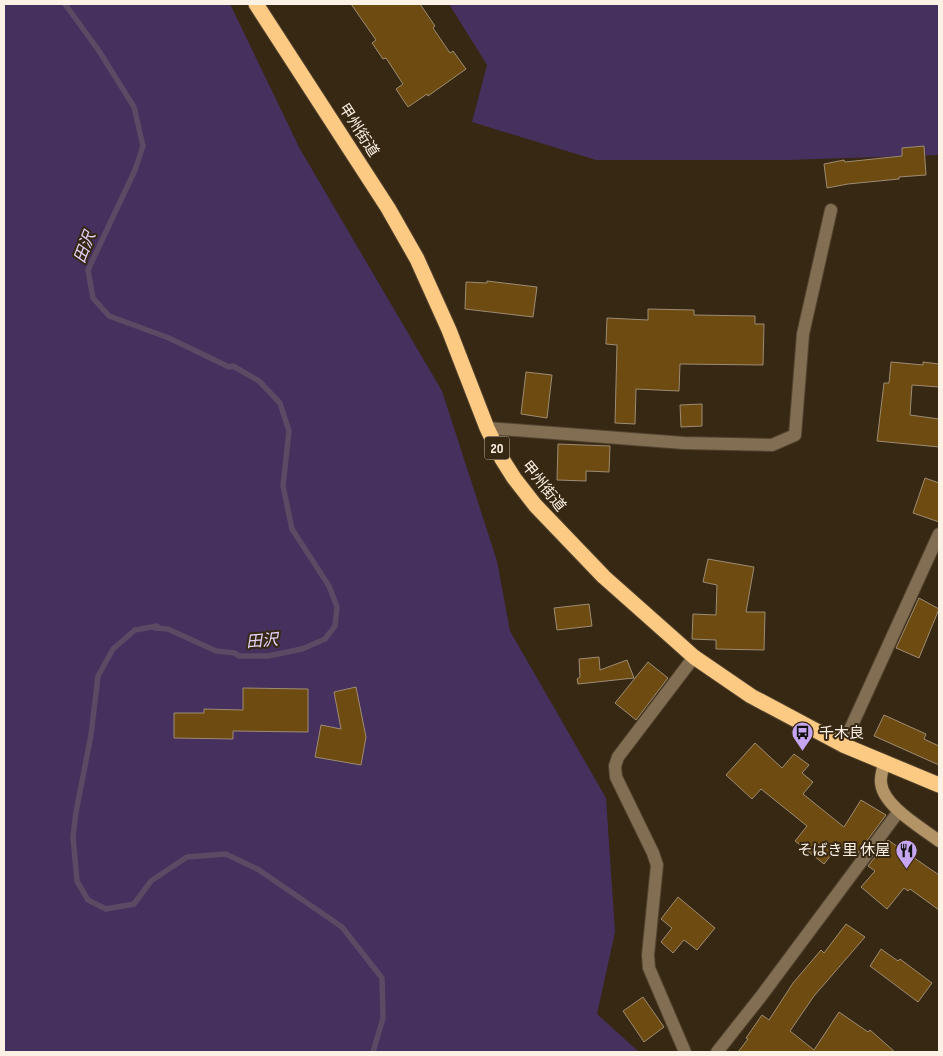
<svg xmlns="http://www.w3.org/2000/svg" width="943" height="1056" font-family="'Sofia Sans Condensed','Noto Sans JP',sans-serif">
	<style>
		.green { fill: #45305e }
		.lines { fill: none; stroke-linecap: round; stroke-linejoin: round }
		.stream { stroke: #5c4964; stroke-width: 5.5 }
		.building { fill: #6e4c11; stroke: #9d8b73 }
		.street-casing { stroke: #524430; stroke-width: 14 }
		.secondary-casing { stroke: #524430; stroke-width: 14 }
		.highway-casing { stroke: #524430; stroke-width: 17 }
		.street { stroke: #826e52; stroke-width: 12 }
		.secondary { stroke: #b39466; stroke-width: 12 }
		.highway { stroke: #fcca82; stroke-width: 15 }
		.labels { text-anchor: middle; stroke-width: 4; stroke-linejoin: round; paint-order: stroke }
		.shield { fill: #372813; stroke: #c0b5a5; stroke-width: 1 }
		.shield-label { font-size: 14px; font-weight: bold; fill: #fbf1e4 }
		.street-label { font-size: 15px; fill: #fbf1e4; stroke: #372813 }
		.poi-label { font-size: 15px; fill: #fbf1e4; stroke: #372813; text-anchor: start }
		.water-label { font-size: 16px; font-style: italic; fill: #e4d4fa; stroke: #372813 }
	</style>
	<rect width="100%" height="100%" fill="#372813"/>
	<!-- green -->
	<path class="green" d="M 4,4 L 230,4 L 300,149 L 442,391 L 497,561 L 510,631 L 606,798 L 615,932 L 597,1014 L 639,1052 L 4,1052 Z
		M 449,4 L 939,4 L 939,155 L 787,160 L 596,160 L 472,122 L 487,65 Z"/>
	<g class="lines">
		<!-- stream -->
		<path class="stream" d="M 65,4 L 99,51 L 134,107 L 143,146 L 135,170 L 88,270 L 93,298 L 109,316 L 169,338 L 229,367 L 233,366 L 259,381 L 280,403 L 289,431 L 283,486 L 292,529 L 329,586 L 337,607 L 335,626 L 325,639 L 302,649 L 268,656 L 239,656 L 235,653 L 216,651 L 168,629 L 155,628 L 157,626 L 135,630 L 113,649 L 98,676 L 91,735 L 76,812 L 73,837 L 77,881 L 88,900 L 106,909 L 134,904 L 151,881 L 187,857 L 226,854 L 259,870 L 342,927 L 382,978 L 383,1018 L 373,1052"/>
	</g>
	<!-- building -->
	<path class="building" d="M 351,4 L 420,4 L 435,26 L 433,28 L 450,53 L 453,51 L 466,69 L 428,96 L 427,94 L 408,107 L 396,89 L 403,84 L 386,58 L 383,59 L 372,43 L 376,40 Z
		M 924,146 L 926,175 L 899,177 L 899,179 L 848,184 L 827,188 L 824,164 L 844,160 L 845,162 L 902,156 L 902,148 Z
		M 487,281 L 537,287 L 533,317 L 465,309 L 466,282 L 487,283 Z
		M 648,309 L 694,310 L 694,315 L 755,316 L 755,324 L 764,324 L 763,365 L 680,364 L 679,391 L 636,389 L 635,424 L 615,423 L 617,345 L 606,344 L 607,318 L 648,320 Z
		M 891,362 L 923,365 L 923,362 L 939,364 L 939,387 L 912,385 L 910,415 L 939,419 L 939,447 L 877,441 L 884,383 L 889,383 Z
		M 526,372 L 552,375 L 547,418 L 521,414 Z
		M 702,404 L 702,426 L 681,427 L 680,405 Z
		M 558,444 L 610,446 L 609,472 L 586,471 L 586,481 L 557,480 Z
		M 925,478 L 939,483 L 939,522 L 913,513 Z
		M 708,559 L 754,567 L 746,612 L 765,612 L 764,650 L 716,649 L 716,640 L 692,639 L 693,614 L 716,615 L 717,585 L 703,582 Z
		M 919,598 L 939,609 L 919,658 L 896,648 Z
		M 589,604 L 592,626 L 557,630 L 554,608 Z
		M 599,657 L 600,670 L 627,660 L 634,678 L 578,684 L 577,679 L 580,677 L 579,659 Z
		M 648,662 L 668,678 L 636,720 L 615,703 Z
		M 356,687 L 366,737 L 361,765 L 315,757 L 321,725 L 341,729 L 334,692 Z
		M 243,688 L 308,689 L 308,732 L 233,731 L 233,739 L 174,738 L 174,713 L 204,713 L 204,709 L 243,710 Z
		M 884,715 L 926,734 L 924,739 L 939,746 L 939,765 L 874,736 Z
		M 755,743 L 782,768 L 794,754 L 809,765 L 802,773 L 813,782 L 803,794 L 844,827 L 861,800 L 886,815 L 855,857 L 839,845 L 824,864 L 795,841 L 807,826 L 761,789 L 752,799 L 726,775 Z
		M 888,840 L 939,875 L 939,910 L 910,889 L 908,891 L 904,888 L 887,909 L 861,887 L 875,871 L 868,866 Z
		M 678,897 L 715,928 L 697,950 L 684,940 L 673,953 L 661,942 L 672,928 L 661,919 Z
		M 846,924 L 865,937 L 814,996 L 790,1031 L 814,1050 L 839,1012 L 868,1032 L 870,1030 L 895,1052 L 738,1052 L 748,1039 L 746,1038 L 762,1015 L 769,1020 L 793,983 L 821,950 L 824,953 Z
		M 881,949 L 898,961 L 900,959 L 932,983 L 918,1002 L 870,966 Z
		M 643,997 L 664,1027 L 644,1042 L 623,1011 Z"/>
	<g class="lines">
		<defs>
			<path id="street" d="M 487,428 L 684,443 L 772,445 L 795,435 L 803,334 L 831,210
				M 843,745 L 939,534
				M 685,1052 L 649,968 L 648,955 L 657,865 L 653,853 L 616,777 L 615,766 L 618,757 L 694,657
				M 717,1052 L 762,995 L 899,811"/>
			<path id="secondary" d="M 884,763 C 883,769 880,777 881,783 C 883,806 922,828 939,841"/>
			<path id="highway" d="M 256,4 L 388,208 L 417,259 L 449,330 L 487,428 L 502,459 L 514,478 L 535,505 L 604,577 L 675,640 L 694,657 L 751,696 L 843,745 L 939,785"/>
		</defs>
		<!-- street casing -->
		<use href="#street" class="street-casing"/>
		<!-- secondary casing -->
		<use href="#secondary" class="secondary-casing"/>
		<!-- highway casing -->
		<use href="#highway" class="highway-casing"/>
		<!-- street -->
		<use href="#street" class="street"/>
		<!-- secondary -->
		<use href="#secondary" class="secondary"/>
		<!-- highway -->
		<use href="#highway" class="highway"/>
	</g>
	<!-- icons -->
	<defs>
		<symbol id="bus-pin" viewBox="-11 -11 22 30"><path d="M0 17L-7.5 6A9.5 9.5 0 1 1 7.5 6Z" fill="#c6a6f0" stroke="#372813"/><path d="M-5-6H5V4H4V6H2V4H-2V6H-4V4H-5ZM-3.5-4V0h7V-4ZM-3.5 1.2v1.5H-2V1.2ZM2 1.2v1.5H3.5V1.2Z" fill="#111"/></symbol>
		<symbol id="restaurant-pin" viewBox="-11 -11 22 30"><path d="M0 17L-7.5 6A9.5 9.5 0 1 1 7.5 6Z" fill="#c6a6f0" stroke="#372813"/><path d="M-5-6h1v4h1v-4h1v4h1v-4h1v5L-1.5 .5V6h-2V.5L-5-1ZM5-6V6H3V1.5H1.5Q1.5-4 5-6Z" fill="#111"/></symbol>
	</defs>
	<g fill-rule="evenodd">
		<use href="#bus-pin" x="790" y="720" width="25" height="34"/>
		<use href="#restaurant-pin" x="894" y="838" width="25" height="34"/>
	</g>
	<g class="labels">
		<!-- shield labels -->
		<rect class="shield" x="484.5" y="436.5" width="25" height="23" rx="4"/>
		<g class="shield-label">
			<text x="497" y="453">20</text>
		</g>
		<!-- street labels -->
		<g class="street-label">
			<text transform="translate(359 130) rotate(57)" y="5">甲州街道</text>
			<text transform="translate(544 486) rotate(51)" y="5">甲州街道</text>
		</g>
		<!-- poi labels -->
		<g class="poi-label">
			<text x="819" y="738">千木良</text>
			<text x="890" y="855" text-anchor="end">そばき里 休屋</text>
		</g>
		<!-- water labels -->
		<g class="water-label">
			<text transform="translate(84 247) rotate(-69)" y="6">田沢</text>
			<text transform="translate(262 640) rotate(-5)" y="6">田沢</text>
		</g>
	</g>
	<!-- border -->
	<rect width="943" height="1056" fill="none" stroke="#fbf1e4" stroke-width="10"/>
</svg>
